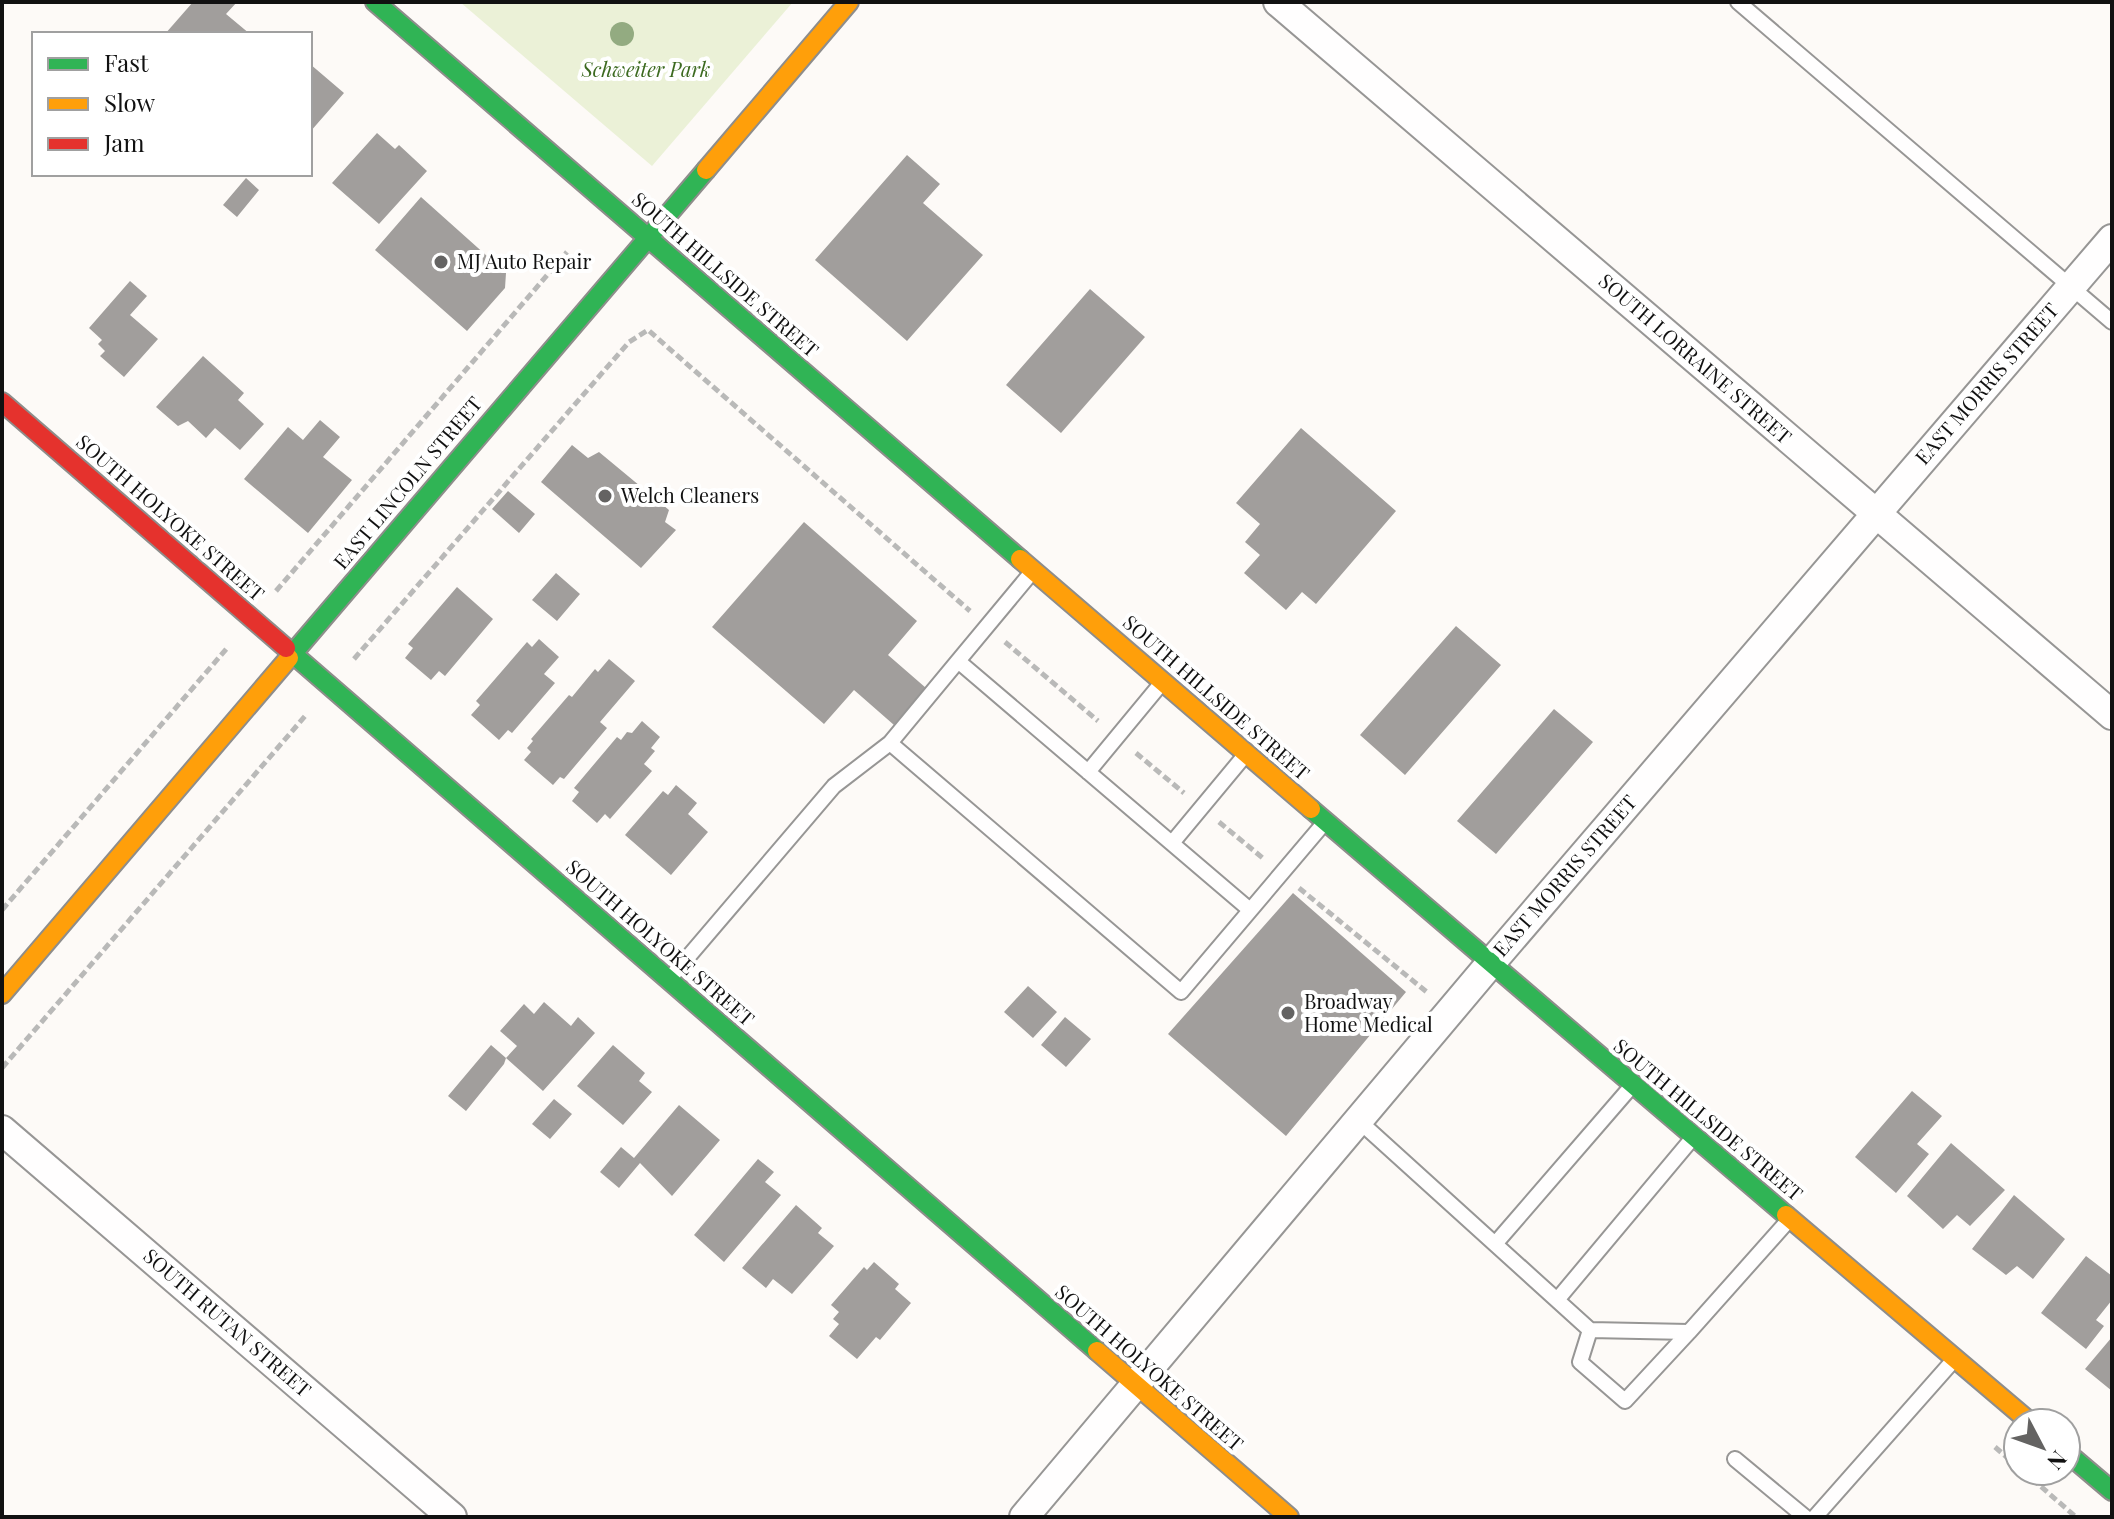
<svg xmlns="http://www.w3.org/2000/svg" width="2114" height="1519" font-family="'Playfair Display',serif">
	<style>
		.green { fill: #ebf1d7 }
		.building { fill: #a19e9c }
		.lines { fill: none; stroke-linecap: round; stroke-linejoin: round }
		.lane-casing { stroke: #979695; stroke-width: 18 }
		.street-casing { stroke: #979695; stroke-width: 32 }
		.fast-casing { stroke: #8e8d8b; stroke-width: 22 }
		.slow-casing { stroke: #8e8d8b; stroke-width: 22 }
		.jam-casing { stroke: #8e8d8b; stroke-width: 22 }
		.path { stroke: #b9b9b8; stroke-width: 5; stroke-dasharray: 8 4; stroke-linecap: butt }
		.lane { stroke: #fffefe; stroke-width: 14 }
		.street { stroke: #fffefe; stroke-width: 28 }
		.fast { stroke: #30b455; stroke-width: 18 }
		.slow { stroke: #ff9f0a; stroke-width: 18 }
		.jam { stroke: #e5322d; stroke-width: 18 }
		.tree { fill: #93ab81 }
		.poi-dot { fill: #646362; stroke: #fff; stroke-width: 3 }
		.labels { text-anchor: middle; stroke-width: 8; stroke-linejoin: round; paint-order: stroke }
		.park-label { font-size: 20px; font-style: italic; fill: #3c6a20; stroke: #fff }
		.poi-label { font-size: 20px; fill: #111; stroke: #fff; text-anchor: start }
		.street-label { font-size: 20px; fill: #111; stroke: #fff }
	</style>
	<rect width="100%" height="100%" fill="#fdfaf7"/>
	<!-- green -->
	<path class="green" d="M 460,2 L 793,2 L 652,166 Z"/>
	<!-- building -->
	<path class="building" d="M 193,2 L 237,2 L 226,14 L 250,34 L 165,34 Z
		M 310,64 L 344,93 L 310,132 Z
		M 377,133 L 395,149 L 399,145 L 427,171 L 379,224 L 332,183 Z
		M 907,155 L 940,184 L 923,203 L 983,255 L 907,341 L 815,260 Z
		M 246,178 L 259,190 L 237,217 L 223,205 Z
		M 421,197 L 506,273 L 505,288 L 467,331 L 375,250 Z
		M 130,281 L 147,296 L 130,315 L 158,339 L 124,377 L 100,356 L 105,351 L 98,344 L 102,340 L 89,328 Z
		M 1090,289 L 1145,337 L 1061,433 L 1006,385 Z
		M 203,356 L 244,393 L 238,400 L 264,424 L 240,450 L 215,428 L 206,438 L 188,421 L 178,426 L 156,407 Z
		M 320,420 L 340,437 L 323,457 L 352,480 L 308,533 L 244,479 L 288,427 L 303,440 Z
		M 1301,428 L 1396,511 L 1316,604 L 1302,592 L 1286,610 L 1244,573 L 1260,555 L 1245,542 L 1260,524 L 1236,503 Z
		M 572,445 L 588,458 L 599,452 L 669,510 L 665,522 L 676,530 L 641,568 L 541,482 Z
		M 508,491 L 535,514 L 519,533 L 492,509 Z
		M 804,522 L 917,621 L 888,655 L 926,688 L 894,725 L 854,690 L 824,724 L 712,627 Z
		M 556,573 L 580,594 L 557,621 L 532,600 Z
		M 457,587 L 493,619 L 445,676 L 439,671 L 431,680 L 405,658 L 413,648 L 408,644 Z
		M 1456,626 L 1501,665 L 1405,775 L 1360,735 Z
		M 539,639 L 559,657 L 544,674 L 555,683 L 512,733 L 508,730 L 499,740 L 471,715 L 480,705 L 476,701 L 527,642 L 532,647 Z
		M 609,659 L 635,681 L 600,722 L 607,728 L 564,779 L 560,777 L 553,785 L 524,760 L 531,752 L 527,748 L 533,741 L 531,739 L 569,695 L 572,697 L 595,669 L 598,672 Z
		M 1554,709 L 1593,742 L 1496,854 L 1457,821 Z
		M 642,721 L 660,737 L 651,748 L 655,751 L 644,764 L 652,771 L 610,819 L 605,814 L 597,823 L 572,801 L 579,792 L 574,788 L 617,737 L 621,740 L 627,732 L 632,733 Z
		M 676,785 L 697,803 L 688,814 L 708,832 L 671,875 L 625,835 L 663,791 L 668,795 Z
		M 1293,893 L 1406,992 L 1286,1136 L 1168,1034 Z
		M 1028,986 L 1057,1012 L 1033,1038 L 1004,1012 Z
		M 544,1002 L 571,1026 L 578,1017 L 595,1033 L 543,1091 L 506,1058 L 517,1046 L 500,1031 L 524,1004 L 534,1014 Z
		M 1065,1017 L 1091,1039 L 1066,1067 L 1041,1045 Z
		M 491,1045 L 506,1058 L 504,1064 L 466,1111 L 448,1096 Z
		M 613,1045 L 645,1073 L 639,1081 L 652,1092 L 623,1125 L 577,1086 Z
		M 1912,1091 L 1942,1116 L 1917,1144 L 1929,1154 L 1896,1193 L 1855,1157 Z
		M 554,1099 L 572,1114 L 550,1139 L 532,1124 Z
		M 679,1105 L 720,1140 L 672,1196 L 640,1163 L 619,1188 L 600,1172 L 621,1147 L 634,1158 Z
		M 1951,1143 L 2005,1190 L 1970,1226 L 1957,1215 L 1943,1229 L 1907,1196 Z
		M 758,1159 L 774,1172 L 765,1182 L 781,1195 L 724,1262 L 694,1235 Z
		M 2014,1195 L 2065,1239 L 2033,1279 L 2017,1266 L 2006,1275 L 1972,1249 Z
		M 796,1205 L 822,1228 L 818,1233 L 834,1246 L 792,1294 L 773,1279 L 766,1288 L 742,1268 Z
		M 2086,1256 L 2112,1276 L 2112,1300 L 2096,1320 L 2104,1326 L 2086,1349 L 2041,1313 Z
		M 874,1262 L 899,1284 L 895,1289 L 911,1303 L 880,1340 L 876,1337 L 857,1359 L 829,1336 L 839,1324 L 833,1319 L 839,1312 L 831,1305 L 864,1267 L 867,1270 Z
		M 2112,1337 L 2112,1391 L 2085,1369 Z"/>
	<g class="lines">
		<defs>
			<path id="lane" d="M 1738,2 L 2112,322
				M 1032,572 L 958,661 L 1250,910
				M 958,661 L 890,743 L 1181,992 L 1325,822
				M 1088,772 L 1160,685
				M 1172,843 L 1246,754
				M 671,977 L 834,786 L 890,743
				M 1358,1120 L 1590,1330 L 1689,1332 L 1787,1222
				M 1495,1244 L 1630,1088
				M 1557,1300 L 1691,1140
				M 1590,1330 L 1580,1362 L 1625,1401 L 1689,1332
				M 1735,1459 L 1805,1517
				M 1815,1517 L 1952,1362"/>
			<path id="street" d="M 1278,2 L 2112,715
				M 2,1130 L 452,1517
				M 1024,1517 L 1490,964 L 2112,239"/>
			<path id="fast" d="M 375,2 L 1020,559
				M 286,648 L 1097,1351
				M 289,658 L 706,170
				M 1311,809 L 1786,1215
				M 2066,1452 L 2112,1491"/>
			<path id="slow" d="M 706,170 L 849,2
				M 1020,559 L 1311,809
				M 2,994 L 289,658
				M 1786,1215 L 2031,1423
				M 1097,1351 L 1289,1517"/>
			<path id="jam" d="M 2,402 L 286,648"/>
		</defs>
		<!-- lane casing -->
		<use href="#lane" class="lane-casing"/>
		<!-- street casing -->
		<use href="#street" class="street-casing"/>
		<!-- fast casing -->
		<use href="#fast" class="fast-casing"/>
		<!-- slow casing -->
		<use href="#slow" class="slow-casing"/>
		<!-- jam casing -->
		<use href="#jam" class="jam-casing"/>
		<!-- path -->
		<path class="path" d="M 276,591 L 567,252
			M 1005,642 L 1098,721
			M 354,659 L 629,342 L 648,330 L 970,611
			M 1136,753 L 1184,793
			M 1219,822 L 1264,859
			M 1299,888 L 1428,993
			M 2,910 L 228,647
			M 2,1068 L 306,715
			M 1995,1447 L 2018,1467
			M 2023,1471 L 2076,1517"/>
		<!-- lane -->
		<use href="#lane" class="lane"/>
		<!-- street -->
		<use href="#street" class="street"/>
		<!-- fast -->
		<use href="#fast" class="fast"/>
		<!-- slow -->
		<use href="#slow" class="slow"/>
		<!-- jam -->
		<use href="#jam" class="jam"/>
	</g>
	<!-- trees -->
	<circle class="tree" cx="622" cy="34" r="12"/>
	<!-- markers -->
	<g class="poi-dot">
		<circle cx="441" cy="262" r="8"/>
		<circle cx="605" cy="496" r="8"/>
		<circle cx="1288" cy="1013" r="8"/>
	</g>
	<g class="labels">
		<!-- park labels -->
		<g class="park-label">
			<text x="646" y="77">Schweiter Park</text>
		</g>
		<!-- poi labels -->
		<g class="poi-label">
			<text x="457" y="269">MJ Auto Repair</text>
			<text x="621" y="503">Welch Cleaners</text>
			<text x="1304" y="1009">Broadway<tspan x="1304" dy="23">Home Medical</tspan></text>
		</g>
		<!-- street labels -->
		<g class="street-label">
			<text transform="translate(725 275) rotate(41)" y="7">SOUTH HILLSIDE STREET</text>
			<text transform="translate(1695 359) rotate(41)" y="7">SOUTH LORRAINE STREET</text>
			<text transform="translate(1987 384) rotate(-49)" y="7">EAST MORRIS STREET</text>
			<text transform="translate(408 483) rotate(-50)" y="7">EAST LINCOLN STREET</text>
			<text transform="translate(170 518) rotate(41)" y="7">SOUTH HOLYOKE STREET</text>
			<text transform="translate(1216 698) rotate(41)" y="7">SOUTH HILLSIDE STREET</text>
			<text transform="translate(1565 876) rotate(-49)" y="7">EAST MORRIS STREET</text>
			<text transform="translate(660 943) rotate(41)" y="7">SOUTH HOLYOKE STREET</text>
			<text transform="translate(1708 1120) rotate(40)" y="7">SOUTH HILLSIDE STREET</text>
			<text transform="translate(227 1323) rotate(41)" y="7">SOUTH RUTAN STREET</text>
			<text transform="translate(1149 1368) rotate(41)" y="7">SOUTH HOLYOKE STREET</text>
		</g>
	</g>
	<!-- border -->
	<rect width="2114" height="1519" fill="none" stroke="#111111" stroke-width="8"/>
	<!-- legend -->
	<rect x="32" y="32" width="280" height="144" fill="#ffffff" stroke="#a0a0a0" stroke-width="2"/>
	<rect x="48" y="58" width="40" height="12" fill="#30b455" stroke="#a0a0a0" stroke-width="2"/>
	<text x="104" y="72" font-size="24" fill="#111111">Fast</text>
	<rect x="48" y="98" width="40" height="12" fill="#ff9f0a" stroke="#a0a0a0" stroke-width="2"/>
	<text x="104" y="112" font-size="24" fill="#111111">Slow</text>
	<rect x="48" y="138" width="40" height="12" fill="#e5322d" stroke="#a0a0a0" stroke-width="2"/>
	<text x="104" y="152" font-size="24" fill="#111111">Jam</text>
	<!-- north arrow -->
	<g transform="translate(2042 1447) rotate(131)"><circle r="38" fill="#ffffff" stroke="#a0a0a0" stroke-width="2"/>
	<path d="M0-6L14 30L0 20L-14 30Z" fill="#646362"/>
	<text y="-12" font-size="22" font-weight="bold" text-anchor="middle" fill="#111111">N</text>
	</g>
</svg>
